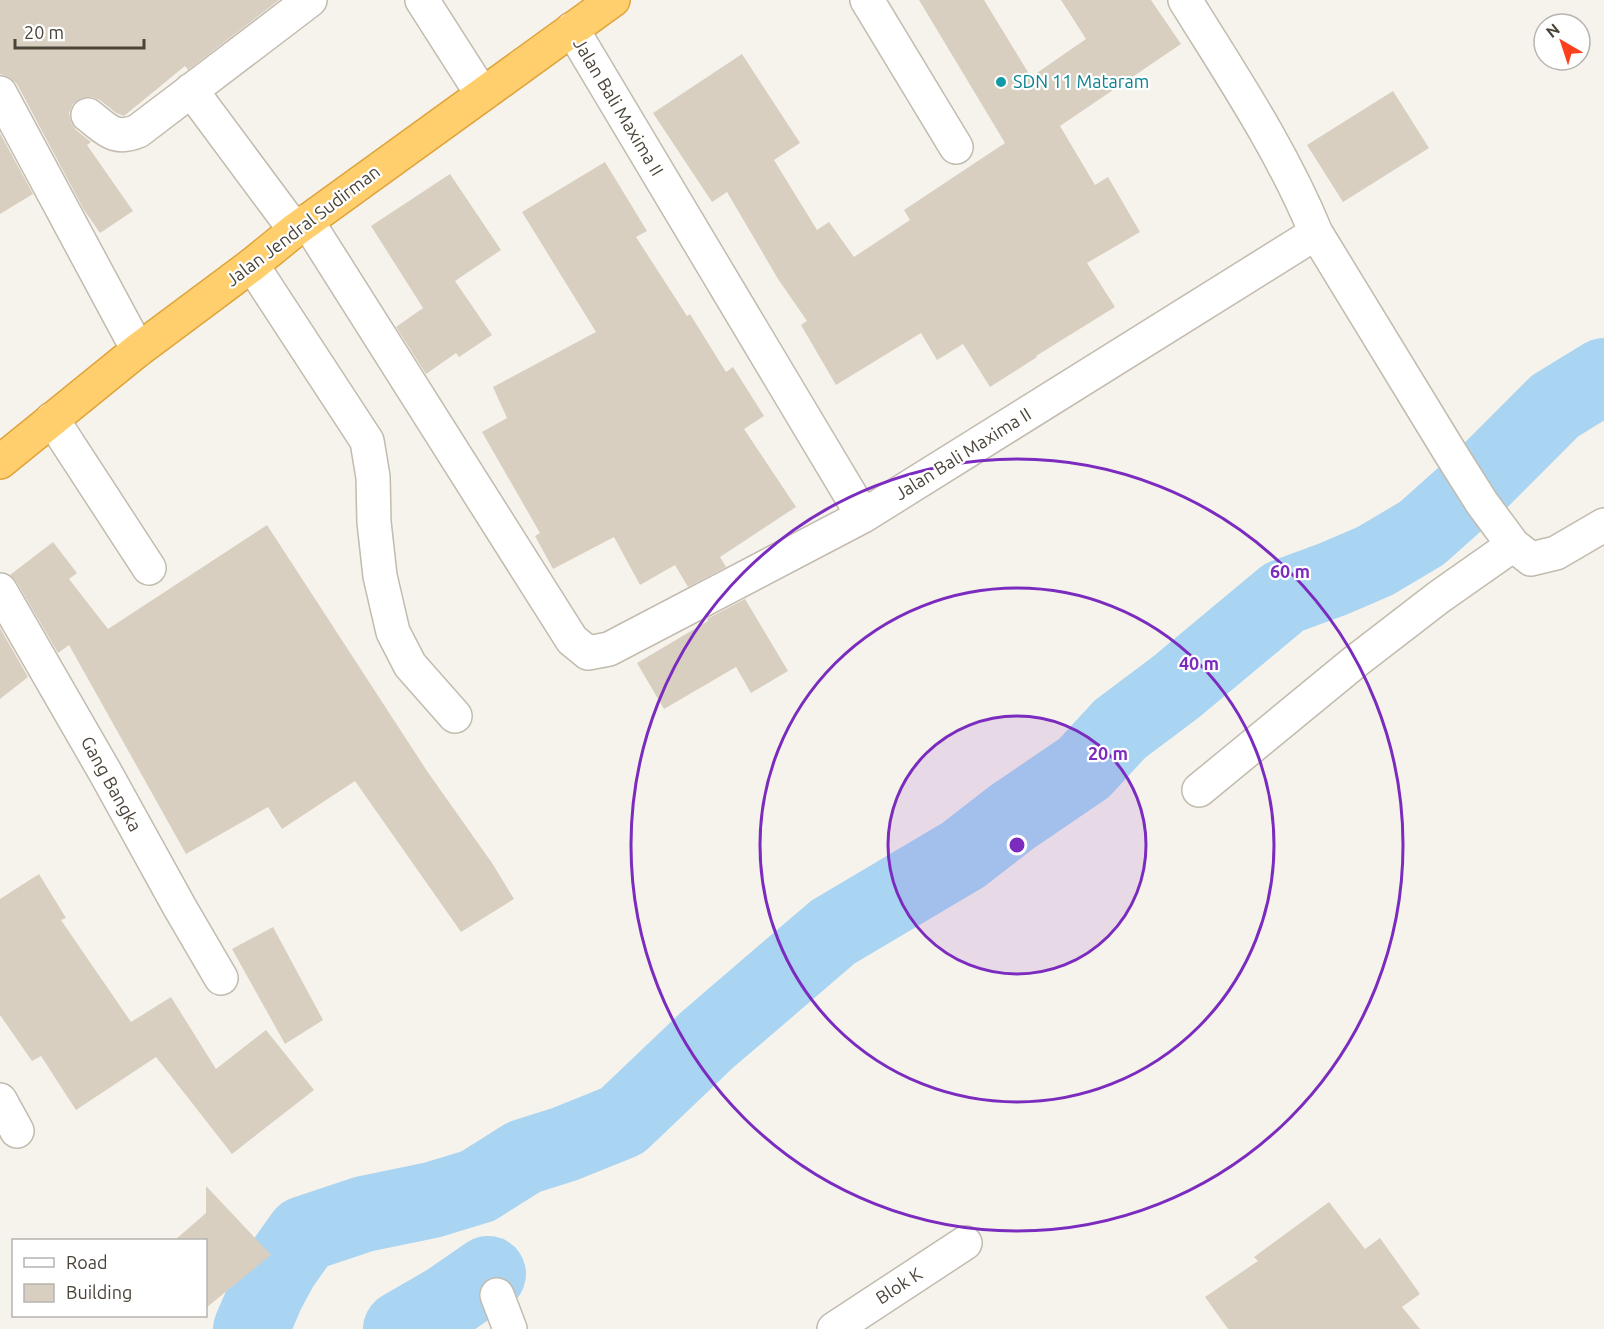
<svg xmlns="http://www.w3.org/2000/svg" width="1604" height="1329" font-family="Ubuntu,sans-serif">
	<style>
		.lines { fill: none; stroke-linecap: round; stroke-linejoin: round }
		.river { stroke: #a9d4f2; stroke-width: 76 }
		.building { fill: #d8cfc1 }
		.minor-casing { stroke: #c2bbae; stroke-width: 36 }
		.highway-casing { stroke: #e0a43c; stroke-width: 36 }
		.minor { stroke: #fff; stroke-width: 33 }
		.highway { stroke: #ffcf6e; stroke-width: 33 }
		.ring { fill: none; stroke: #7b2cbf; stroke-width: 3 }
		.culture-dot { fill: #0f9aa8; stroke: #fff; stroke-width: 2 }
		.labels { text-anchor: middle; stroke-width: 4.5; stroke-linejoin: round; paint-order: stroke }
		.culture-label { font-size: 18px; fill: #0d838f; stroke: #fff; text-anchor: start }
		.street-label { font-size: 18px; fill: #4b4439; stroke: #fff }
		.centre { fill: #7b2cbf; stroke: #fff; stroke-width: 3 }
		.ring-label { font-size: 18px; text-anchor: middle; font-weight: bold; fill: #7b2cbf; stroke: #fff; stroke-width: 4.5; stroke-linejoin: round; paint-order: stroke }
	</style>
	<rect width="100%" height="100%" fill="#f6f3ec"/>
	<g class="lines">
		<!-- river -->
		<path class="river" d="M 251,1329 L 267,1292 L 281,1266 L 304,1234 L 364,1214 L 432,1200 L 478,1186 L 524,1157 L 565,1144 L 622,1121 L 707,1040 L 833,932 L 963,855 L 1012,817 L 1084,768 L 1120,729 L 1176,687 L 1284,597 L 1333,579 L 1375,561 L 1422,533 L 1477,484 L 1555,406 L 1604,376
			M 401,1329 L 446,1303 L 488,1274"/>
	</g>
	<!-- building -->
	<path class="building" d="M 0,0 L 279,0 L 188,70 L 185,66 L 124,116 L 116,113 L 100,100 L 91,97 L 81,98 L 73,104 L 69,113 L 71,122 L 76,130 L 91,142 L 87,145 L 133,211 L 100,233 L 84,210 L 17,84 L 9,77 L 0,74 Z
		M 919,0 L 984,0 L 1031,77 L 1086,39 L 1061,0 L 1151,0 L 1181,44 L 1060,126 L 1095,185 L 1108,177 L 1140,232 L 1087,263 L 1115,307 L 1036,356 L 1037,357 L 990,387 L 963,344 L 937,360 L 921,333 L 836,385 L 801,325 L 807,321 L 778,279 L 727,192 L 712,202 L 653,113 L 742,54 L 800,143 L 774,160 L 817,230 L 829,222 L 854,257 L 910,220 L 904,210 L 1005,143 Z
		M 1393,91 L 1429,148 L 1343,202 L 1307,145 Z
		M 0,133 L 33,194 L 0,214 Z
		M 605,162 L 647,231 L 636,237 L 687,316 L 690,314 L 726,372 L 733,367 L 764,416 L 744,429 L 796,507 L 720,557 L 726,567 L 688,587 L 675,565 L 640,585 L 614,537 L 553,569 L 535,536 L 540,533 L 482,432 L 507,418 L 493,387 L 596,332 L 522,212 Z
		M 450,174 L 501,250 L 455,281 L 492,335 L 459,357 L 456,353 L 426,374 L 396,327 L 423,308 L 371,226 Z
		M 267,525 L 427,771 L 492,863 L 514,899 L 461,932 L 355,781 L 282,829 L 268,807 L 186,854 L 69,645 L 58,653 L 16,581 L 10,575 L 53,542 L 77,573 L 69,579 L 108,629 Z
		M 745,599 L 788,671 L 751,693 L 736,667 L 664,709 L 637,663 L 708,621 L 707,619 Z
		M 0,628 L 28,677 L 0,699 Z
		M 39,874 L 66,918 L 61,920 L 131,1022 L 171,997 L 216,1069 L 266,1030 L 314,1090 L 232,1154 L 156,1057 L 76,1110 L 41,1056 L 32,1061 L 0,1015 L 0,899 Z
		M 273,927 L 323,1020 L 285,1044 L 232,949 Z
		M 206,1186 L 271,1255 L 206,1308 L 206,1240 L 175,1240 L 206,1213 Z
		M 1329,1202 L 1365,1249 L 1380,1238 L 1420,1294 L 1402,1307 L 1420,1329 L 1228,1329 L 1205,1297 L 1258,1261 L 1254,1257 Z"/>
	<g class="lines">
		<defs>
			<path id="minor" d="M 422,0 L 482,94
				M 867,0 L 956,147
				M 1185,0 C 1232,76 1282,150 1316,233 L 1451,454 L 1482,503 L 1513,545 L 1531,559 L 1556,553 L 1604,525
				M 572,29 L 863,516 L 1316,233
				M 191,90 L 295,230
				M 0,93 L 138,350
				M 88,115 C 106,129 114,141 138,131 L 310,0
				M 307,221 L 572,640 L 588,653 L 609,649 L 863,516
				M 252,265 L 367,441 L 373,477 L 374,522 L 380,576 L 393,632 L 410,665 L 455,716
				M 52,419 L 149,568
				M 0,590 L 105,772 L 179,906 L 221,978
				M 1199,790 L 1356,661 L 1439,597 L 1513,545
				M 0,1100 L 17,1131
				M 497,1295 L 510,1329
				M 834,1329 L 965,1243"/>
			<path id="highway" d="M 0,462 L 138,350 L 252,265 L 295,230 L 613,0"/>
		</defs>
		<!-- minor casing -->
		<use href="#minor" class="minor-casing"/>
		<!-- highway casing -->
		<use href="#highway" class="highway-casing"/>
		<!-- minor -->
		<use href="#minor" class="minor"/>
		<!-- highway -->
		<use href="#highway" class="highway"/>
	</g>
	<!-- distance rings -->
	<circle cx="1017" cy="845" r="129" fill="#7b2cbf" fill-opacity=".12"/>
	<g class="ring">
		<circle cx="1017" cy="845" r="129"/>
		<circle cx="1017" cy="845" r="257"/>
		<circle cx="1017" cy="845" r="386"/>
	</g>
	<!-- markers -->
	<circle class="culture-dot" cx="1001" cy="82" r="6"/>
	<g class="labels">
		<!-- culture labels -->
		<g class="culture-label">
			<text x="1013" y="88">SDN 11 Mataram</text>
		</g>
		<!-- street labels -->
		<g class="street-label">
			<text transform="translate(618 107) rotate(59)" y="6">Jalan Bali Maxima II</text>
			<text transform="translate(303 226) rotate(-37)" y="6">Jalan Jendral Sudirman</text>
			<text transform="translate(963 454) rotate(-32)" y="6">Jalan Bali Maxima II</text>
			<text transform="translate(111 784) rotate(61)" y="6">Gang Bangka</text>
			<text transform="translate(899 1286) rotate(-33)" y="6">Blok K</text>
		</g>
	</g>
	<circle cx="1017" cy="845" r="9" class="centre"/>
	<g class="ring-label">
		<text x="1290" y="578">60 m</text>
		<text x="1199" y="670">40 m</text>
		<text x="1108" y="760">20 m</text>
	</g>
	<!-- legend -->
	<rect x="12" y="1239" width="195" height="78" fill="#ffffff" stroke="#b7b4b0" stroke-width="1.5"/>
	<rect x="24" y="1258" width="30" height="9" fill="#ffffff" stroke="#b7b4b0" stroke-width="1.5"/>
	<text x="66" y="1269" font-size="18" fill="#4b4439">Road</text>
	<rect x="24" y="1284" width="30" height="18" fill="#d8cfc1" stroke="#b7b4b0" stroke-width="1.5"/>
	<text x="66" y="1299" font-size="18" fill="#4b4439">Building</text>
	<!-- north arrow -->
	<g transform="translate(1562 42) rotate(321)"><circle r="28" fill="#ffffff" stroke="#b7b4b0" stroke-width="1.5"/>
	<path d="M0-4.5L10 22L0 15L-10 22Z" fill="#fc3f1d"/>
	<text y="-9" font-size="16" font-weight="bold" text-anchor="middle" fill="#4b4439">N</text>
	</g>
	<!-- scale -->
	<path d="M15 39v9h129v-9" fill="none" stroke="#4b4439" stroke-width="3"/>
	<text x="24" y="39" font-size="18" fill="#4b4439" stroke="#ffffff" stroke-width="4.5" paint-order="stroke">20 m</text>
</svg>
